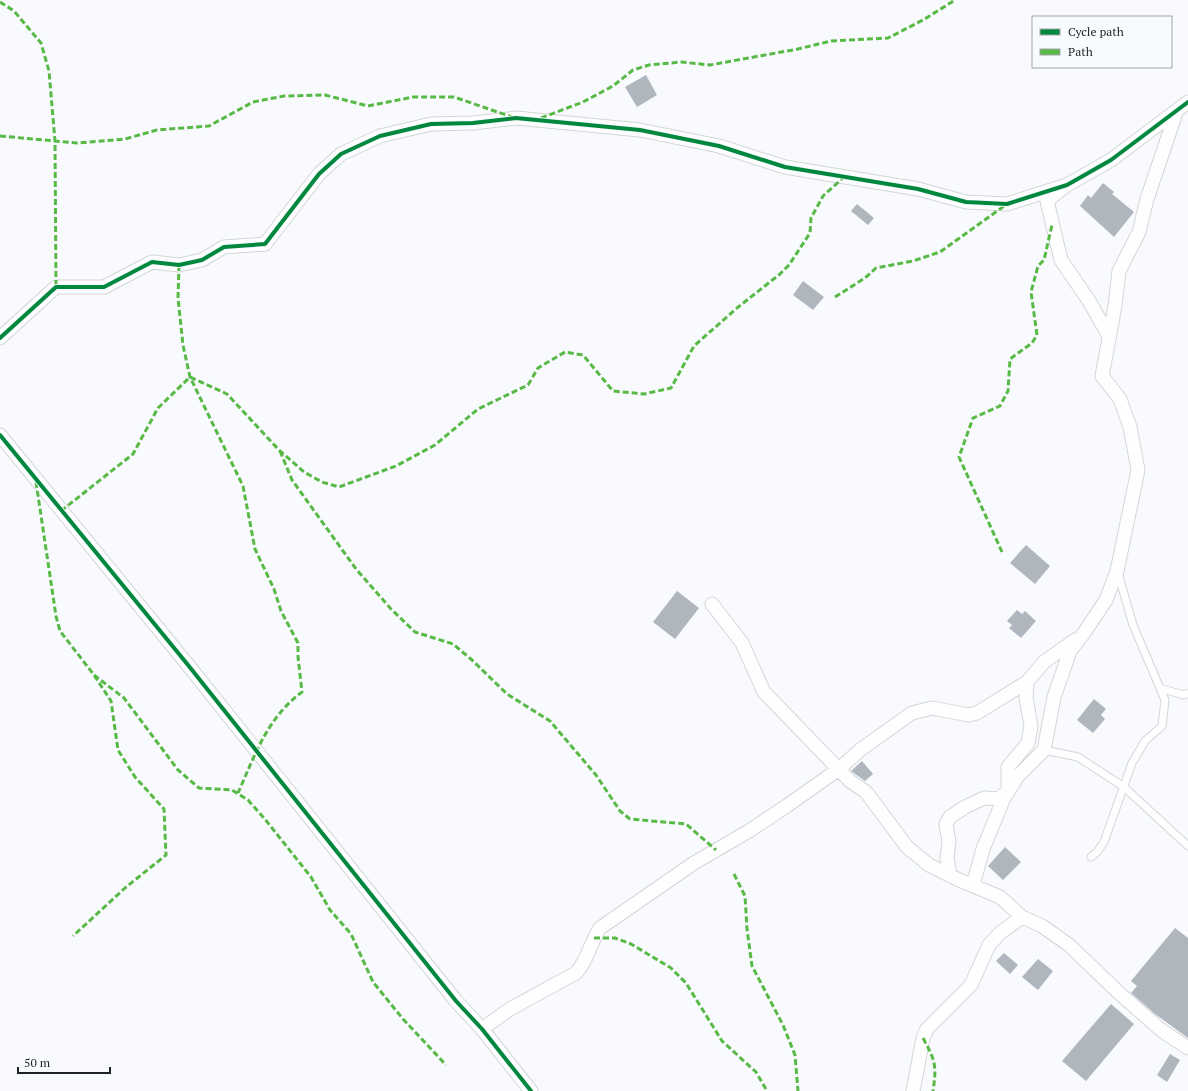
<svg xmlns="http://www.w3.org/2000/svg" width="1188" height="1091" font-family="'PT Serif',serif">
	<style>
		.building { fill: #afb6be }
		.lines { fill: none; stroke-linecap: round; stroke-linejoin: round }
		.service-casing { stroke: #d3d6d9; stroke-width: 9 }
		.minor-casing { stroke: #d3d6d9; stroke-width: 15 }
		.service { stroke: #fefeff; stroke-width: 7 }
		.minor { stroke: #fefeff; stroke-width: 13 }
		.quiet { stroke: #58b947; stroke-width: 3; stroke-dasharray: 6 3; stroke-linecap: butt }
		.cycleway-casing { stroke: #f7fafe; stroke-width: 6 }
		.cycleway { stroke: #00873e; stroke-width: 4 }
	</style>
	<rect width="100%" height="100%" fill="#f8fafd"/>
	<!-- building -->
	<path class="building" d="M 646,75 L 657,95 L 637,107 L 625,87 Z
		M 1103,183 L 1114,192 L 1112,194 L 1134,212 L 1114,237 L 1080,206 L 1088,195 L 1091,198 Z
		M 857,204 L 874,218 L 868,225 L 851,211 Z
		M 803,281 L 824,297 L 813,310 L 793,295 Z
		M 1026,545 L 1050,566 L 1035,584 L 1010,563 Z
		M 677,591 L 699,608 L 675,639 L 653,622 Z
		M 1017,610 L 1022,614 L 1025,611 L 1036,621 L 1021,638 L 1009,628 L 1012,625 L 1007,621 Z
		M 1094,699 L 1106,709 L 1101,715 L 1105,719 L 1093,733 L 1077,720 Z
		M 862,761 L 873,774 L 865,781 L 851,771 Z
		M 1005,847 L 1021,862 L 1003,880 L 988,866 Z
		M 1175,928 L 1188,938 L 1188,1038 L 1155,1014 L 1131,993 L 1137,986 L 1131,981 Z
		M 1004,953 L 1018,965 L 1010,974 L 996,961 Z
		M 1038,959 L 1053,971 L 1038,990 L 1022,977 Z
		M 1111,1004 L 1134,1024 L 1086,1081 L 1062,1061 Z
		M 1170,1054 L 1180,1060 L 1167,1082 L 1157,1075 Z"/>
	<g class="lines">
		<defs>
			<path id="service" d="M 1162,689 L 1184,695 L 1188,693
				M 1044,750 L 1078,757 L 1124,787 L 1188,846
				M 1091,857 L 1097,852 L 1104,842 L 1132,763 L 1145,741 L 1162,726 L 1165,700 L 1133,625 L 1118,573"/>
			<path id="minor" d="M 1063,188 L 1047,201 L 1061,260 L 1089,301 L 1109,336
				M 0,338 L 56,287 L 104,287 L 152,262 L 179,265 L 202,260 L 224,247 L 265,244 L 319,174 L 341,154 L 380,136 L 431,124 L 473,123 L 516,118 L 640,130 L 719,146 L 785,167 L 918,189 L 966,202 L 1007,204 L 1067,185 L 1111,160 L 1188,102
				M 0,435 L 188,665 L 456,1001 L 482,1029 L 531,1091
				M 712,604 L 742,643 L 764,692 L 850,781 L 866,792 L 907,847 L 929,865 L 957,879 L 1000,897 L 1022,917 L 1042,926 L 1069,945 L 1118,992 L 1161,1030 L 1188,1048
				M 950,876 L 947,858 L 949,842 L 946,824 L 950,817 L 965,807 L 984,798 L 998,799 L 1008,791 L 1008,767 L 1028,743 L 1031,726 L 1026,698 L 1027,682
				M 973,885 L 983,849 L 1004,798 L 1018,776 L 1044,750 L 1054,697 L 1070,651 L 1084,633 L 1106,600 L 1117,571 L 1138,470 L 1130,427 L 1120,399 L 1102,376 L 1115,306 L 1119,271 L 1139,232 L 1147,199 L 1176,113
				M 482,1029 L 510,1009 L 576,973 C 588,960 590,943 600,928 L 694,863 L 749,831 L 788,805 L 839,769 L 860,750 L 912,713 L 932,708 L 969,715 L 977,713 L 1027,682 L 1044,662 L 1075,640
				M 913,1091 L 923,1038 L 927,1029 L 971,985 L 989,945 L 1000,933 L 1022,917"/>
		</defs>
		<!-- service casing -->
		<use href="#service" class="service-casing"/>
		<!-- minor casing -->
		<use href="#minor" class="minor-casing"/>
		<!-- service -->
		<use href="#service" class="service"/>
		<!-- minor -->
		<use href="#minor" class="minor"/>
		<!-- quiet -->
		<path class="quiet" d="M 0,2 L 14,11 L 41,43 L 49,71 L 55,141 L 56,287
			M 541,118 L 583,102 L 613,86 L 633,70 L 649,65 L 681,62 L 710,65 L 798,49 L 831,41 L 888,38 L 923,20 L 955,0
			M 0,136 L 77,143 L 125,139 L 157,130 L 209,126 L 253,102 L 284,96 L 325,95 L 368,106 L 413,97 L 454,97 L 512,117
			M 179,265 L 178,298 L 183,345 L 190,377 L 243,486 L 255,549 L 274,589 L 281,611 L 298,643 L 298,657 L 302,692 C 267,718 255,755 238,793
			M 835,297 L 865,278 L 876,268 L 913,261 L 940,252 L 1007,204
			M 280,451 L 292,480 L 356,569 L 391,609 L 415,632 L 453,644 L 472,660 L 507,694 L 550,721 L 596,775 L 620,811 L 630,819 L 686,824 L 716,850
			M 36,482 L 56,616 L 60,631 L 94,675 L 111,701 L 118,750 L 135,777 L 164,809 L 166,855 L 125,888 L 73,936
			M 61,511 L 133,454 L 158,408 L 190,377 L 227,394 L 279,450 L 304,472 L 322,482 L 339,487 L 396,466 L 435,445 L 478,409 L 528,385 L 538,368 L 565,352 L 583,355 L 613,391 L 644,394 L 671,388 L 694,346 L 737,308 L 780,274 L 789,265 L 810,233 L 811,218 L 823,196 L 843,178
			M 1002,552 L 959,457 L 973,418 L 1000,406 L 1008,391 L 1010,359 L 1032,343 L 1037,335 L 1031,292 L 1038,266 L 1044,260 L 1052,225
			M 94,675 L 124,698 L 178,770 L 199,788 L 232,790 L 248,800 L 264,818 L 311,877 L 330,910 L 351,934 L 373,982 L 403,1019 L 446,1065
			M 734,874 L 745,896 L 747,929 L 752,966 L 783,1025 L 795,1055 L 798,1091
			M 594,938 L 615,938 L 631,944 L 671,968 L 686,983 L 722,1041 L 756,1072 L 767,1091
			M 923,1038 C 935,1060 937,1065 933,1091"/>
		<defs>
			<path id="cycleway" d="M 0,338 L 56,287 L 104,287 L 152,262 L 179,265 L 202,260 L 224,247 L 265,244 L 319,174 L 341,154 L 380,136 L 431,124 L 473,123 L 516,118 L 640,130 L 719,146 L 785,167 L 918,189 L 966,202 L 1007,204 L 1067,185 L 1111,160 L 1188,102
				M 0,435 L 188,665 L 456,1001 L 482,1029 L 531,1091"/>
		</defs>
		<!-- cycleway casing -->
		<use href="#cycleway" class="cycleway-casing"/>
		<!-- cycleway -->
		<use href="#cycleway" class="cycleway"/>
	</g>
	<!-- legend -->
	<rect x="1032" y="16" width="140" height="52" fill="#f7fafe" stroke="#a1a4a7"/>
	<rect x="1040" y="29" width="20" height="6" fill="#00873e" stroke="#a1a4a7"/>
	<text x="1068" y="36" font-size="12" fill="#1f2225">Cycle path</text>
	<rect x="1040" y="49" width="20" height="6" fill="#58b947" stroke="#a1a4a7"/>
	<text x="1068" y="56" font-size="12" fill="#1f2225">Path</text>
	<!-- scale -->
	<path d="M18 1067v6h92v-6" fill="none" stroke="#1f2225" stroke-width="2"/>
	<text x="24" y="1067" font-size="12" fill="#1f2225" stroke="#f7fafe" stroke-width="3" paint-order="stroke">50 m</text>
</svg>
